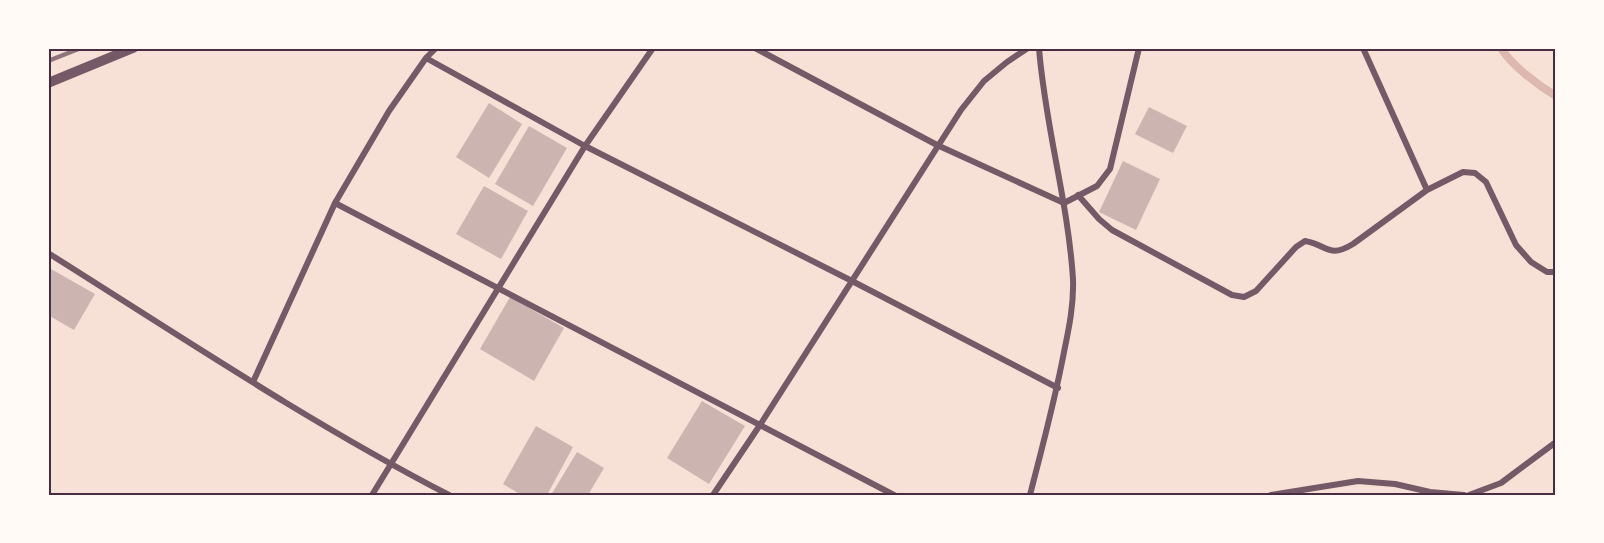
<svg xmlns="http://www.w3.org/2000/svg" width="1604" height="543" font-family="'Space Grotesk',sans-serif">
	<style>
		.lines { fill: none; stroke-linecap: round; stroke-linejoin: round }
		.stream { stroke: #dcb8b0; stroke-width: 8 }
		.building { fill: #ccb4b1 }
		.minor { stroke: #755966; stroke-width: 6 }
		.tertiary { stroke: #755966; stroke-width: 10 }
		.rail { stroke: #8f747c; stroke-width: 4.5 }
		.neatline { fill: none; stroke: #4a2c40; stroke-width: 2 }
	</style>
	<rect width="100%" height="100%" fill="#f7e1d7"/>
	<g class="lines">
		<!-- stream -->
		<path class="stream" d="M 1501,48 C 1511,65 1539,86 1556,96"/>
	</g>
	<!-- building -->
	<path class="building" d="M 489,103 L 522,124 L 489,178 L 456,157 Z
		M 1149,107 L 1187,126 L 1173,153 L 1135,134 Z
		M 529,126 L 567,148 L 533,206 L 495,184 Z
		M 1123,161 L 1160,179 L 1136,230 L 1099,212 Z
		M 484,186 L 528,211 L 501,259 L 456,234 Z
		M 51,269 L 95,294 L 74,330 L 48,315 L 48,274 Z
		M 510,297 L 564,328 L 534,381 L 480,349 Z
		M 702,401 L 745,426 L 709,484 L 667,458 Z
		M 536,426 L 573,447 L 547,495 L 517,495 L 518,493 L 503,484 Z
		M 577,452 L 604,468 L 588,495 L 551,495 Z"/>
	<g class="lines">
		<!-- minor -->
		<path class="minor" d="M 755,48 L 937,145 L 1064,203 L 1097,186 L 1110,169 L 1139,48
			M 1363,48 L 1427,190
			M 426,58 L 585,146 L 852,281 L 1058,388
			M 1078,195 L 1099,219 L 1112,230 L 1232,295 L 1244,297 L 1256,291 L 1296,247 L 1305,241 C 1328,245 1328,259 1353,244 L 1427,190 L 1463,172 L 1475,173 L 1486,182 L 1516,245 L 1531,262 L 1547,272 L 1556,272
			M 335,203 L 894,495
			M 48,253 C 180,336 310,423 449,495
			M 253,382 L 335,203 L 389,111 L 426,58 L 436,48
			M 372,495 L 585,146 L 653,48
			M 713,495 L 760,425 L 961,110 L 984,81 L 1007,62 L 1028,48
			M 1030,495 C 1042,448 1055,400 1064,352 C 1069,328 1074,304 1073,279 C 1068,201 1045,126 1039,48
			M 1271,495 L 1358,481 L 1395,484 L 1430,492 L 1464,495
			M 1469,495 L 1501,483 L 1556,442"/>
		<!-- tertiary -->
		<path class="tertiary" d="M 48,83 L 133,48"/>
		<!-- rail -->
		<path class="rail" d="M 48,61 L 81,48"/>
	</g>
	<!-- border -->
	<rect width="1604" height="543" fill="none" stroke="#fffaf5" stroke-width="99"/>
	<rect x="50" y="50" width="1504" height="444" class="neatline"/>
</svg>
